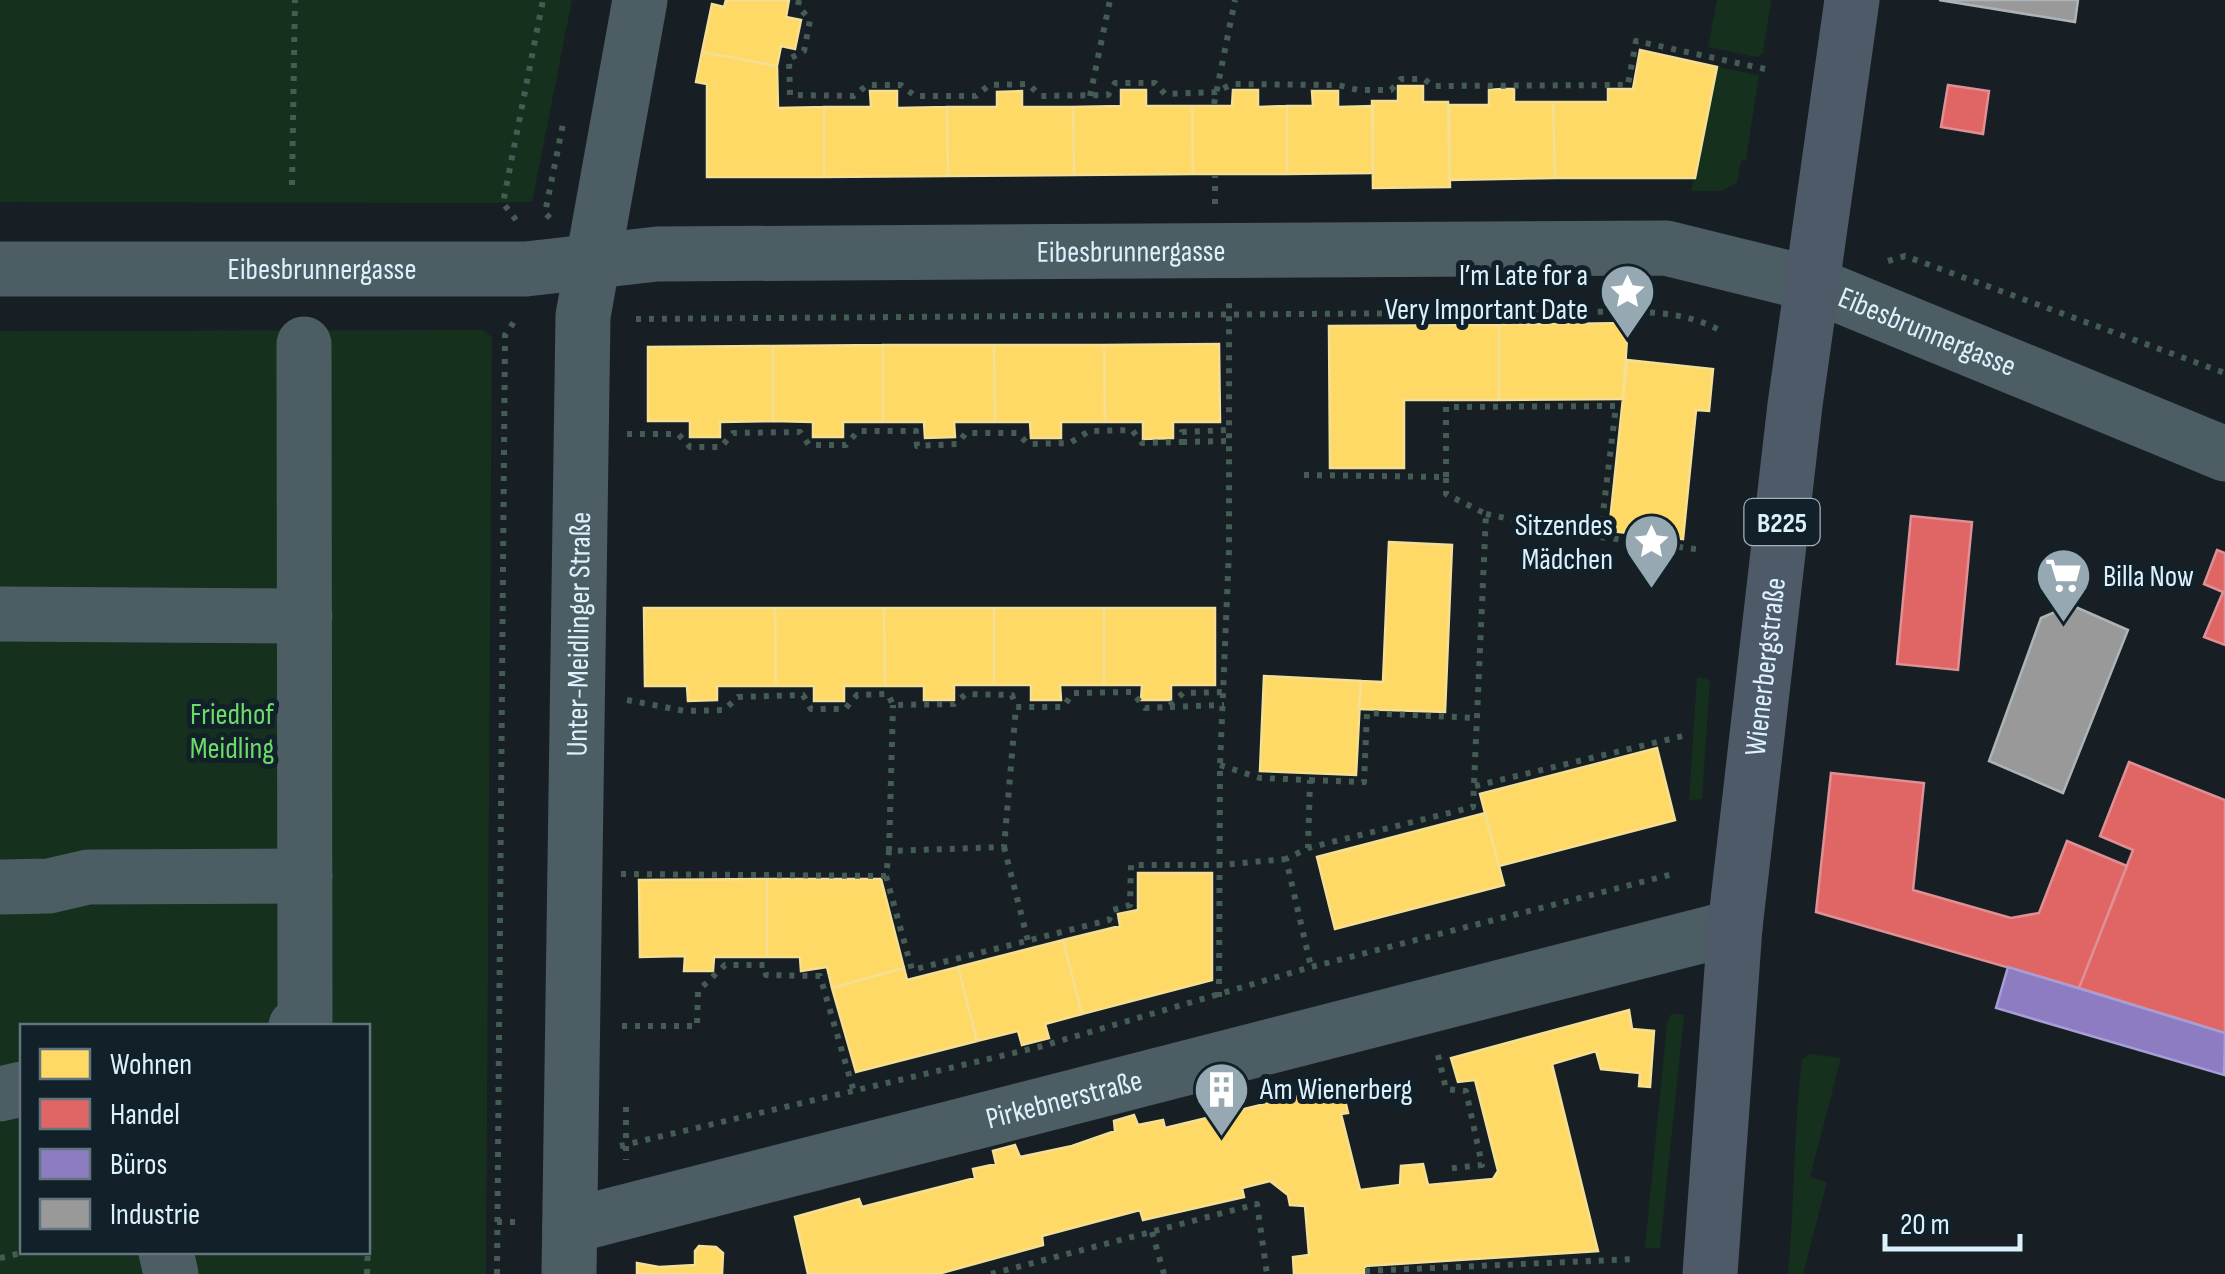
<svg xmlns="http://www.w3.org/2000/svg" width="2225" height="1274" font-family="'Sofia Sans Condensed',sans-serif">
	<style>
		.green { fill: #15301c; fill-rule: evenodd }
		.homes { fill: #ffd966; stroke: #f4e094; stroke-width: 2.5 }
		.shops { fill: #e06666; stroke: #de9094; stroke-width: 2.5 }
		.offices { fill: #8e7cc3; stroke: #a59fd5; stroke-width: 2.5 }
		.industry { fill: #999; stroke: #adb4b7; stroke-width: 2.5 }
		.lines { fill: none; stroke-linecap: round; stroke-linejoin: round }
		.path { stroke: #455c55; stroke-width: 6; stroke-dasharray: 5 8; stroke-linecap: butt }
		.minor { stroke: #4d5d64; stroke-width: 55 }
		.major { stroke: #4e5a68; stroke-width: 55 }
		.labels { text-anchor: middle; stroke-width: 10; stroke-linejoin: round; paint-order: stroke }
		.shield { fill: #122029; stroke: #9fb3be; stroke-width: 2.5 }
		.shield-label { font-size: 28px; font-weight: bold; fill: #dbf2fe }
		.street-label { font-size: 30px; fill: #dbf2fe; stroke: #122029 }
		.poi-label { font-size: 30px; fill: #dbf2fe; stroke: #122029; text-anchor: end }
		.park-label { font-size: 30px; fill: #6bdc69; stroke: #122029 }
	</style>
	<rect width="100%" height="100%" fill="#171f24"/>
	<!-- green -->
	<path class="green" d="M 0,0 L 572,0 L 532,202 L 485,203 L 0,202 Z
		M 1717,0 L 1771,0 L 1763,53 L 1757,57 L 1708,47 Z
		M 1717,67 L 1759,75 L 1746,160 L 1741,161 L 1737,183 L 1721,191 L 1691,191 Z
		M 483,330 L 492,337 L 486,1274 L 0,1274 L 0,331 ZM 22,1026 L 368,1026 L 368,1252 L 22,1252 Z
		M 1697,677 L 1710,680 L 1702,799 L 1689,800 Z
		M 1672,1013 L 1684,1015 L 1660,1248 L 1645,1248 L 1667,1023 Z
		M 1810,1054 L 1841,1058 L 1810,1177 L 1827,1182 L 1803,1274 L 1788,1274 C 1795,1203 1793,1131 1802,1060 Z"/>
	<!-- homes -->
	<path class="homes" d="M 726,0 L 789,0 L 786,17 L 801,20 L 795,49 L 781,46 L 777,66 L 702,52 L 712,4 L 724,7 Z
		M 1640,50 L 1717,67 L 1695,178 L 1555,178 L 1553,102 L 1608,102 L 1608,89 L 1633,89 Z
		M 702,52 L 777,66 L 778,108 L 824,107 L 824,177 L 707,177 L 707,84 L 696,82 Z
		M 1398,86 L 1423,86 L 1423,102 L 1448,102 L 1450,187 L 1373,188 L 1372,101 L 1398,101 Z
		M 1502,89 L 1514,89 L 1514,102 L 1553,102 L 1555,178 L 1450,180 L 1449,105 L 1489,105 L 1489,90 Z
		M 1121,90 L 1146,90 L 1146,106 L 1192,106 L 1193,174 L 1074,175 L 1073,107 L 1121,106 Z
		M 1233,90 L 1258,90 L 1258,107 L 1287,106 L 1287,174 L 1193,174 L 1192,106 L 1232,106 Z
		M 870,91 L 897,91 L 897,108 L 947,107 L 948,176 L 824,177 L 824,107 L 871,107 Z
		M 1022,91 L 1022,107 L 1073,107 L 1074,175 L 948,176 L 947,107 L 997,107 L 997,92 Z
		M 1312,91 L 1338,91 L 1338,107 L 1373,106 L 1373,173 L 1287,174 L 1287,106 L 1313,106 Z
		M 1628,323 L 1623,399 L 1499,400 L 1499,325 Z
		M 1499,325 L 1499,400 L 1404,400 L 1404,468 L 1330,468 L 1329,326 Z
		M 1219,344 L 1220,422 L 1173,422 L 1173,438 L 1143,439 L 1143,422 L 1105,422 L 1104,345 Z
		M 883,345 L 994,345 L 995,422 L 954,422 L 955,437 L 925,438 L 924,422 L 883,422 Z
		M 883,345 L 883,422 L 843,422 L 843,437 L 813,437 L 813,422 L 773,421 L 773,346 Z
		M 994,345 L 1104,345 L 1105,422 L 1061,422 L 1061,438 L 1031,438 L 1030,422 L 995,422 Z
		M 773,346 L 773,421 L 720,422 L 720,437 L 690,437 L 690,421 L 648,421 L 648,347 Z
		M 1627,360 L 1713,369 L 1709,411 L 1696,410 L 1683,539 L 1609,531 Z
		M 1389,542 L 1452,545 L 1445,712 L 1359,709 L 1361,681 L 1383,682 Z
		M 644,608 L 775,608 L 776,686 L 717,686 L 717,700 L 688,701 L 687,686 L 645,686 Z
		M 775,608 L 884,608 L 885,686 L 844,686 L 844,701 L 814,701 L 814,686 L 776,686 Z
		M 884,608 L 994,608 L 994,685 L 954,685 L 954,700 L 924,700 L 924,686 L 885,686 Z
		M 994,608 L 1104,608 L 1104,685 L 1060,685 L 1061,700 L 1031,700 L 1031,685 L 994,685 Z
		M 1104,608 L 1215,608 L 1215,685 L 1171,685 L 1171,700 L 1141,700 L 1142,685 L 1104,685 Z
		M 1264,676 L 1361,681 L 1356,775 L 1260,771 Z
		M 1657,748 L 1675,820 L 1499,866 L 1480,794 Z
		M 1485,813 L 1504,885 L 1335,929 L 1317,857 Z
		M 1138,873 L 1212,873 L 1212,980 L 1082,1014 L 1063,940 L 1120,926 L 1118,914 L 1138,910 Z
		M 767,879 L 881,879 L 904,968 L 832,988 L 827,967 L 801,971 L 800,957 L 767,957 Z
		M 767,879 L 767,957 L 714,957 L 713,971 L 684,971 L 685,956 L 640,957 L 639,880 Z
		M 1063,940 L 1082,1014 L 1045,1024 L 1049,1038 L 1022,1045 L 1018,1031 L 977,1041 L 958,967 Z
		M 958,967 L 977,1041 L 856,1072 L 832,988 L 904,968 L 907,980 Z
		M 1629,1010 L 1632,1029 L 1654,1031 L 1650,1087 L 1639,1086 L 1640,1073 L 1601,1069 L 1596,1051 L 1552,1064 L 1598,1251 L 1365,1266 L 1365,1274 L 1294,1274 L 1293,1257 L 1309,1255 L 1305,1206 L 1290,1205 L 1288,1195 L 1270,1181 L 1242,1188 L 1244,1197 L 1143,1220 L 1140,1210 L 1042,1236 L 1043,1245 L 938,1274 L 808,1274 L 795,1217 L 859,1199 L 862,1207 L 975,1178 L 973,1169 L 996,1164 L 993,1151 L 1015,1145 L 1020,1157 L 1072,1146 L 1115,1131 L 1114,1121 L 1134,1115 L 1138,1125 L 1163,1120 L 1165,1128 L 1315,1092 L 1313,1087 L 1332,1084 L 1333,1089 L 1342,1087 L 1348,1113 L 1341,1114 L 1360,1190 L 1400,1185 L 1401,1166 L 1423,1164 L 1428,1185 L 1493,1179 L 1498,1171 L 1475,1080 L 1458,1082 L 1451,1058 Z
		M 699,1246 L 716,1247 L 723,1253 L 722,1274 L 637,1274 L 637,1263 L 659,1267 L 695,1265 L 695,1251 Z"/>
	<!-- shops -->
	<path class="shops" d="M 1948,85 L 1989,91 L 1983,134 L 1941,127 Z
		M 1911,516 L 1972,522 L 1958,670 L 1897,664 Z
		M 2217,550 L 2225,553 L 2225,645 L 2204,637 L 2223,592 L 2204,584 Z
		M 2129,762 L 2225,800 L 2225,1033 L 2079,988 L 2133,850 L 2100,836 Z
		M 1831,773 L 1924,783 L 1913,890 L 2011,918 L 2039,913 L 2067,841 L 2127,866 L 2079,988 L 1816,912 Z"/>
	<!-- offices -->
	<path class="offices" d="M 2008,967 L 2225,1033 L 2224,1075 L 1996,1008 Z"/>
	<!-- industry -->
	<path class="industry" d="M 1939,0 L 2078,0 L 2075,22 Z
		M 2071,605 L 2128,630 L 2063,793 L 1989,761 L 2041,618 Z"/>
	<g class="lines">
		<!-- path -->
		<path class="path" d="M 799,0 L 798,6 L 810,20 L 804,51 L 789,59 L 790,95 L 854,96 L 867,85 L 901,85 L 915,96 L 976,96 L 989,85 L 1028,84 L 1041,96 L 1108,95 L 1115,83 L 1155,83 L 1165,94 L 1216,92 L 1232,84 L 1338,85 L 1358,90 L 1391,90 L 1401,79 L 1424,79 L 1433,86 L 1628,85 L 1636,41 L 1765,69
			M 1090,96 L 1110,0
			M 1214,104 L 1235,0
			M 292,185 L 295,0
			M 1215,204 L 1215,176
			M 550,218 L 545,213 L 563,124
			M 516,220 L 503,203 L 543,0
			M 1888,261 L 1905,256 L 2225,373
			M 636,319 L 1566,312 C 1616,313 1676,305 1721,331
			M 627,434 L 678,434 L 690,447 L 721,447 L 733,433 L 800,432 L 809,445 L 846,445 L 858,431 L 916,431 L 917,446 L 957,444 L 966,433 L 1017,433 L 1028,444 L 1070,443 L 1089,431 L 1132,430 L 1142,443 L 1182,442 L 1182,432 L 1228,430
			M 1182,442 L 1228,441
			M 1304,475 L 1446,477 L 1446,494 L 1486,514 L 1473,807 L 1308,848
			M 1446,477 L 1446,407 L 1616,406 L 1600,537
			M 1486,514 L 1592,536 L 1703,550
			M 627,700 L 685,711 L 724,710 L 738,697 L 803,695 L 811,709 L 845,709 L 857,695 L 888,694 L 893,705 L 954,704 L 966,694 L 1012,695 L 1016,707
			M 1170,707 L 1224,705
			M 1220,765 L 1260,778 L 1310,780 L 1308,848 L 1286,859 L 1311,967
			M 1310,780 L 1364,782 L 1367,713 L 1477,718
			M 1475,786 L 1687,735
			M 1004,847 L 1028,941
			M 889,851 L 893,705
			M 621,874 L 886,876 L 889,851 L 1004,847 L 1016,707 L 1063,707 L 1073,693 L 1132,692 L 1145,708 L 1168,707 L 1183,693 L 1225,692
			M 886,876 L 912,970 L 1109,920 L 1113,910 L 1130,905 L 1131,865 L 1221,865 L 1286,859
			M 1219,997 L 1220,765 L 1229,550 L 1229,298
			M 622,1026 L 697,1026 L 698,991 L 725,965 L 765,965 L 766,975 L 820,976 L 854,1092
			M 1438,1055 L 1446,1089 L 1466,1091 L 1482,1165 L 1444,1169
			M 626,1107 L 626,1160
			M 620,1146 L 1039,1047 L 1311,967 L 1677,873
			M 497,1222 L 521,1222
			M 1152,1232 L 1164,1274
			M 0,1258 L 25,1252
			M 1365,1271 L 1636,1259
			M 367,1274 L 368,1244
			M 497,1274 L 505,335 L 516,319
			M 991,1274 L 1257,1204 L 1267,1274"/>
		<!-- minor -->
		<g class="minor">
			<path id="s1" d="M 0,269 L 526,269 L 657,254 L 1666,248 L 1812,284 L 2225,454"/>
			<path d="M 0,614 L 305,616"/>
			<path d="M 0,887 L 49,886 L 88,877 L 305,876"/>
			<path d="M 296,1026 L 305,1024 L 304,344"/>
			<path d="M 0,1094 L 22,1089"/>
			<path id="s2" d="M 570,1226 L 1735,927"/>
			<path d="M 166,1252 L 171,1274"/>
			<path id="s3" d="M 569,1274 L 583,316 L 640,0"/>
		</g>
		<!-- major -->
		<path class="major" id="s4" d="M 1710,1274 L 1735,927 L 1795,405 L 1852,0"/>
	</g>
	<!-- icons -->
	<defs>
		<symbol id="sight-pin" viewBox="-11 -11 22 30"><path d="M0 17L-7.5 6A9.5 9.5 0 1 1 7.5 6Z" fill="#96a8b2" stroke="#122029"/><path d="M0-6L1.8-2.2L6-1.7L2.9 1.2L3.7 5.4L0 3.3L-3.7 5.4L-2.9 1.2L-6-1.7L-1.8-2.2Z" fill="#fff"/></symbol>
		<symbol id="supermarket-pin" viewBox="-11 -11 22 30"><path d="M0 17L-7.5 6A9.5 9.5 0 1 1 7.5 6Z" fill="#96a8b2" stroke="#122029"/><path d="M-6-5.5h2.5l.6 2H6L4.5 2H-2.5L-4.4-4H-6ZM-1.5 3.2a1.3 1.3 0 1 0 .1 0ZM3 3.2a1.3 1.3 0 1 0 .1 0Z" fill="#fff"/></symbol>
		<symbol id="building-pin" viewBox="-11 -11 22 30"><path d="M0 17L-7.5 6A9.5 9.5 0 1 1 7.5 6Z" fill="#96a8b2" stroke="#122029"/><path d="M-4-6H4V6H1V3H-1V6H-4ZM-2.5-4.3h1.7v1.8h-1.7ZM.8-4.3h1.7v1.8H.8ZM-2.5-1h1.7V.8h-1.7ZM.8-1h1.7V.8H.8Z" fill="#fff"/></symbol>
	</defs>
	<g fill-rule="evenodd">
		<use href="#sight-pin" x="1596" y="260" width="63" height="86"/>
		<use href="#sight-pin" x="1620" y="510" width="63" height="86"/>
		<use href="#supermarket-pin" x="2032" y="544" width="63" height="86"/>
		<use href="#building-pin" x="1190" y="1058" width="63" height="86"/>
	</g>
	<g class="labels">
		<!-- shield labels -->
		<rect class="shield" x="1744.5" y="499" width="75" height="46" rx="8"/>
		<g class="shield-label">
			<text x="1782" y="532">B225</text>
		</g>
		<!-- street labels -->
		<g class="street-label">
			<text dy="10" stroke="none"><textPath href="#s1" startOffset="1132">Eibesbrunnergasse</textPath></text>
			<text dy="10" stroke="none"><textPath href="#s1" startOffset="322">Eibesbrunnergasse</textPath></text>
			<text dy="10" stroke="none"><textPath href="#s1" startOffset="1942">Eibesbrunnergasse</textPath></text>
			<text dy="10" stroke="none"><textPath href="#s3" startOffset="640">Unter-Meidlinger Straße</textPath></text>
			<text dy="10" stroke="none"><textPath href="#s4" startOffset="610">Wienerbergstraße</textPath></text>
			<text dy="10" stroke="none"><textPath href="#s2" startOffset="510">Pirkebnerstraße</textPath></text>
		</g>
		<!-- poi labels -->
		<g class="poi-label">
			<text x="1588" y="285">I’m Late for a<tspan x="1588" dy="34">Very Important Date</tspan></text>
			<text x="1613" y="535">Sitzendes<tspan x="1613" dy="34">Mädchen</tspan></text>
			<text x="2103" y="586" text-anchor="start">Billa Now</text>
			<text x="1260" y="1099" text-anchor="start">Am Wienerberg</text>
		</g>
		<!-- park labels -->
		<g class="park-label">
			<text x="232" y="724">Friedhof<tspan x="232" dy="34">Meidling</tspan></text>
		</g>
	</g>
	<!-- legend -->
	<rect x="20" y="1024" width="350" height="230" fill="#122029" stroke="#62747e" stroke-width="2.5"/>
	<rect x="40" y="1049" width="50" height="30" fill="#ffd966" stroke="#62747e" stroke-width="2.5"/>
	<text x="110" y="1074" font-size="30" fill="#dbf2fe">Wohnen</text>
	<rect x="40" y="1099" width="50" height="30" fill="#e06666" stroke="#62747e" stroke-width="2.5"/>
	<text x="110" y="1124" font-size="30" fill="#dbf2fe">Handel</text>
	<rect x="40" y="1149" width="50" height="30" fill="#8e7cc3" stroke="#62747e" stroke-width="2.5"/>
	<text x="110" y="1174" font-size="30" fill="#dbf2fe">Büros</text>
	<rect x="40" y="1199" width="50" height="30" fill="#999999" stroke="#62747e" stroke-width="2.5"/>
	<text x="110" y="1224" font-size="30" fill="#dbf2fe">Industrie</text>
	<!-- scale -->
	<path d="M1885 1234v15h135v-15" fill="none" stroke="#dbf2fe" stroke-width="5"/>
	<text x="1900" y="1234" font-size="30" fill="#dbf2fe" stroke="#122029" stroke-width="8" paint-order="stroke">20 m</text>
</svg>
